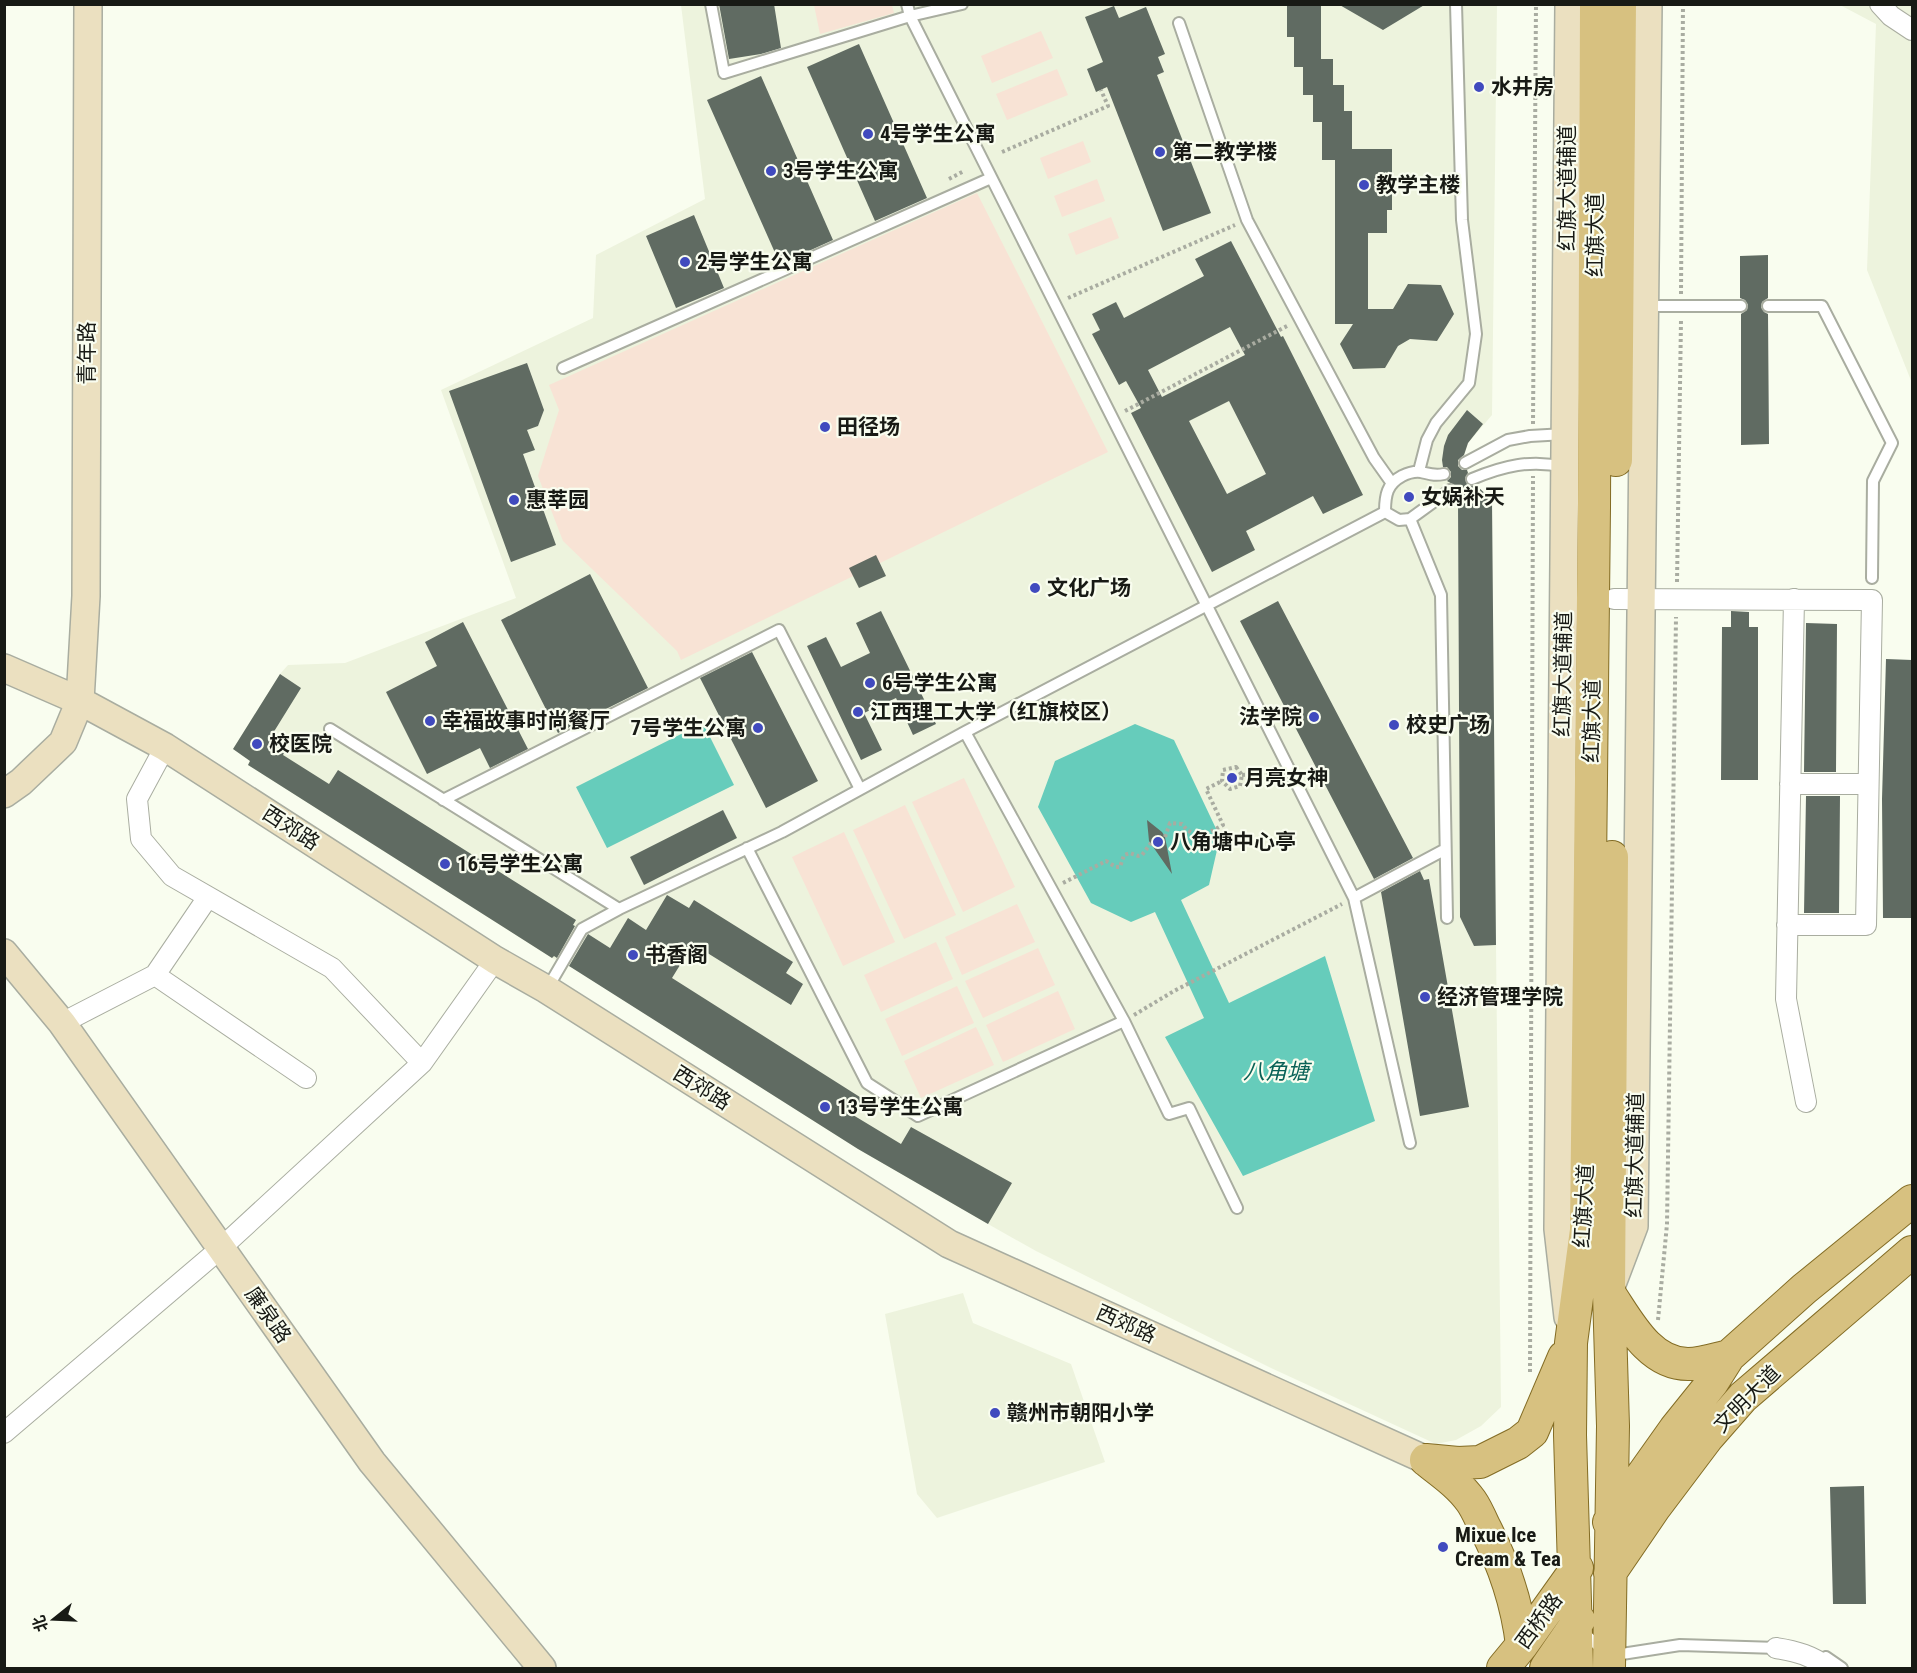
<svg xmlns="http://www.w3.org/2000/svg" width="1917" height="1673" font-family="'Roboto Condensed','Noto Sans SC',sans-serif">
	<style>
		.built { fill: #edf3dd }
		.green { fill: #f8e3d5 }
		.water { fill: #6cb }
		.building { fill: #606b62; fill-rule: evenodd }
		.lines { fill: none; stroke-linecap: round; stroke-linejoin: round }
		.lane-casing { stroke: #a9ada0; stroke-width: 14 }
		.street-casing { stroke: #a9ada0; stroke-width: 22 }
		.secondary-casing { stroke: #a9ada0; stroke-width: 30 }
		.primary-casing { stroke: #836c24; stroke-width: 34 }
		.path { stroke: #a9aca1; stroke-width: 4; stroke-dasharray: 3 3; stroke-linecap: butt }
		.lane { stroke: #fff; stroke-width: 10 }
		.street { stroke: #fff; stroke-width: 20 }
		.secondary { stroke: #ebe0c0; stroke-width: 27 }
		.primary { stroke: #d7c180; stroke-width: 32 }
		.poi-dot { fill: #404abe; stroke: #f9fdef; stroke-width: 2 }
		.labels { text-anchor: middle; stroke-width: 4.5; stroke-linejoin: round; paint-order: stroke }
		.poi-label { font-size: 21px; font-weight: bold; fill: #181a15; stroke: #f9fdef; text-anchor: start }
		.street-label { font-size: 21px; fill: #181a15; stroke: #f9fdef }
		.water-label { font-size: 22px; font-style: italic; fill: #096257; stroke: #f9fdef }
	</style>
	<rect width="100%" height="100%" fill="#f9fdef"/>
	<!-- built -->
	<path class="built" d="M 681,5 L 1497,5 L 1492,415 L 1468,443 L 1464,456 L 1465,466 L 1475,484 L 1492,500 L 1472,516 L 1458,503 L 1460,917 L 1474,946 L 1496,945 L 1501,1407 L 1481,1426 L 1456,1440 L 1436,1444 L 1271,1368 L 1036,1251 L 988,1224 L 858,1149 L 573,968 L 552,958 L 248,765 L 250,760 L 233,749 L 280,674 L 288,665 L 345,663 L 516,598 L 441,390 L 593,318 L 596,255 L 705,199 Z
		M 1840,5 L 1912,5 L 1912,383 L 1867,270 L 1876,24 Z
		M 963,1293 L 973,1323 L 1071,1364 L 1105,1462 L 937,1518 L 917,1494 L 885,1314 Z"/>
	<!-- green -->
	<path class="green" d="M 814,5 L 892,5 L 894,13 L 820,34 Z
		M 1041,31 L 1053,58 L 992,83 L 981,56 Z
		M 1057,69 L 1068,95 L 1007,120 L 996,94 Z
		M 1083,141 L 1091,162 L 1048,179 L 1040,158 Z
		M 1097,179 L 1105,201 L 1062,217 L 1054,196 Z
		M 977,193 L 1108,452 L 681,660 L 677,651 L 563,541 L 538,476 L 559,410 L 549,385 Z
		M 1111,217 L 1119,238 L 1076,255 L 1068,234 Z
		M 964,778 L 1015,887 L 963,912 L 912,802 Z
		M 905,805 L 956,915 L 904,939 L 853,830 Z
		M 844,832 L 895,942 L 843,966 L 792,857 Z
		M 1017,904 L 1035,942 L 962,975 L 945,937 Z
		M 936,942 L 953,979 L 881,1012 L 864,975 Z
		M 1038,948 L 1055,985 L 983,1018 L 965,981 Z
		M 957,986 L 974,1023 L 902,1056 L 885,1019 Z
		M 1058,991 L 1075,1029 L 1003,1062 L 986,1025 Z
		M 976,1027 L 994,1065 L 921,1098 L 904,1061 Z"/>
	<!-- water -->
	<path class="water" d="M 703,723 L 734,785 L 607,848 L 576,787 Z
		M 1135,724 L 1174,740 L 1220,837 L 1209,885 L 1181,900 L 1229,1003 L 1325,956 L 1375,1121 L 1243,1176 L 1165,1037 L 1204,1018 L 1155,912 L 1131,922 L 1091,903 L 1038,807 L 1055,761 Z"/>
	<!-- building -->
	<path class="building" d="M 719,4 L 774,4 L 781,48 L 761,54 L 729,59 Z
		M 1287,4 L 1321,4 L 1321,59 L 1333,59 L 1333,85 L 1344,85 L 1344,111 L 1352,111 L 1352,149 L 1392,149 L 1392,210 L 1387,210 L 1387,233 L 1368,233 L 1368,309 L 1393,309 L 1408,284 L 1441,285 L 1454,314 L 1437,341 L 1410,339 L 1398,346 L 1385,368 L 1353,369 L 1340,344 L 1353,324 L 1335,324 L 1335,160 L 1322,160 L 1322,122 L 1313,122 L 1313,95 L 1303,95 L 1303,67 L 1294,67 L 1294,37 L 1287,37 Z
		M 1338,4 L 1426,4 L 1383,30 Z
		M 1114,6 L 1119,18 L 1146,7 L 1165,54 L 1158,57 L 1164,72 L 1157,75 L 1211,213 L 1163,231 L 1107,87 L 1096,92 L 1087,69 L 1103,62 L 1085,17 Z
		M 859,44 L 927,198 L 875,221 L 807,67 Z
		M 761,76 L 833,240 L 780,264 L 707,100 Z
		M 694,215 L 724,288 L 676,308 L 646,236 Z
		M 1231,241 L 1281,337 L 1283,336 L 1363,495 L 1323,514 L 1313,496 L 1246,531 L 1255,550 L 1212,572 L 1131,413 L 1141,408 L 1126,381 L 1119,385 L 1092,334 L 1100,330 L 1092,314 L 1116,302 L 1124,318 L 1204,276 L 1195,259 ZM 1230,327 L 1245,355 L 1162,397 L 1148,370 ZM 1229,401 L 1266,474 L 1227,494 L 1189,421 Z
		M 1768,255 L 1768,298 L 1762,302 L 1761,307 L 1764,312 L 1768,314 L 1769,444 L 1741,445 L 1741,314 L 1747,310 L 1748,305 L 1745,300 L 1740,298 L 1740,256 Z
		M 527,363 L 544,410 L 538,426 L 527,430 L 535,450 L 523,454 L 556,545 L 511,562 L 449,391 Z
		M 1467,410 L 1483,424 L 1468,443 L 1464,455 L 1458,460 L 1458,466 L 1462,470 L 1467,470 L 1468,473 L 1465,478 L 1467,484 L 1476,485 L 1492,500 L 1496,945 L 1474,946 L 1460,917 L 1458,502 L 1454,496 L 1457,492 L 1456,486 L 1447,481 L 1451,477 L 1451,472 L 1447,467 L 1443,467 L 1442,460 L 1444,446 L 1448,435 Z
		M 876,555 L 886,576 L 859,588 L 849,568 Z
		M 590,574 L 648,688 L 558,733 L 501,620 Z
		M 1278,601 L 1413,858 L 1374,879 L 1240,621 Z
		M 881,611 L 936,724 L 913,735 L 896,698 L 864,713 L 882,750 L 861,760 L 807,646 L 826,637 L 841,667 L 870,653 L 856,623 Z
		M 1731,611 L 1749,612 L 1749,627 L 1758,627 L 1758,780 L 1721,780 L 1722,627 L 1731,627 Z
		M 463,622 L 528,749 L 490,768 L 480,748 L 427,774 L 386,692 L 437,666 L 425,642 Z
		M 1806,623 L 1837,624 L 1836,772 L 1804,772 Z
		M 752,652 L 818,781 L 766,808 L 700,678 Z
		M 1886,659 L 1912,660 L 1912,918 L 1883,918 L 1882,799 Z
		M 280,674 L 301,688 L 270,738 L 286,749 L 283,755 L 329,784 L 338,770 L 576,920 L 573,925 L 575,926 L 557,958 L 554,956 L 552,958 L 248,765 L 250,761 L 233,749 Z
		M 1806,796 L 1840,796 L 1839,913 L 1804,913 Z
		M 723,810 L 737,838 L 644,885 L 630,857 Z
		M 1147,820 L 1162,832 L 1165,837 L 1172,874 L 1149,841 Z
		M 1420,871 L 1424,880 L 1429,879 L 1469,1107 L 1420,1116 L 1381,892 Z
		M 667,895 L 689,908 L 694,900 L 793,962 L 786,973 L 803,984 L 791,1005 L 693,944 L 672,978 L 863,1099 L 853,1115 L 901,1144 L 911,1127 L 1012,1183 L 988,1224 L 858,1149 L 569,966 L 588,934 L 610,948 L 628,918 L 646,930 Z
		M 1864,1486 L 1866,1604 L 1833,1604 L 1830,1487 Z"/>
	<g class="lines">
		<defs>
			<path id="lane" d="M 711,4 L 724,73 L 910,16 L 962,4
				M 907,4 L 910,16 L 1354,898 L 1410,1143
				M 1179,23 L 1247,220 L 1374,458 L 1391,482
				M 1645,306 L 1741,306
				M 1768,306 L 1822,306 L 1892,443 L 1873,481 L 1872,578
				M 563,368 L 991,178
				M 1465,463 L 1508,440 L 1530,436 L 1565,434
				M 1419,471 L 1427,440 L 1436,423 L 1469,383 L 1476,334 L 1462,220 L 1456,4
				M 1472,479 C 1503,466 1531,459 1564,467
				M 1385,512 C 1385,495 1387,484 1402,476 C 1408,473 1414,471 1421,472 C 1430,474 1434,476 1444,474
				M 1385,512 L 1399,520 L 1410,519 L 1450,490
				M 1410,519 L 1441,595 L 1447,918
				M 330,729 L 619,909
				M 965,732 L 1124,1021 L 1169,1114 L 1189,1108 L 1237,1208
				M 443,800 L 779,630 L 860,789
				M 747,848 L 867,1083 L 918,1116 L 1124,1021
				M 1354,898 L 1444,850
				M 547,989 L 582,929 L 619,909 L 782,832 L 965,732 L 1385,512
				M 1582,1631 L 1609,1656 L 1680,1645 L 1778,1648
				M 1826,1657 L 1842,1668"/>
			<path id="street" d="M 1880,4 L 1891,16 L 1912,30
				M 1614,599 L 1872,600 L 1866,925 L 1787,925
				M 1794,599 L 1786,999 L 1806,1102
				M 165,747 L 137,799 L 141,839 L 172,876 L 332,968 L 422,1063
				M 1790,784 L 1868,784
				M 155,975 L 306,1078
				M 62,1023 L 155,975 L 208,897
				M 4,1433 L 221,1248 L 422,1063 L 495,960
				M 1776,1648 C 1797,1651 1812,1656 1829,1668"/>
			<path id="secondary" d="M 4,668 L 80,701 L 165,747 L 495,960 L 546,989 L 949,1244 L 1426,1460
				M 4,794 L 21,782 L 63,742 L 80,701 L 86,596 L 88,4
				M 4,953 L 62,1023 L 372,1462 L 542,1668
				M 1612,1284 L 1634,1226 L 1648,4
				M 1568,1317 L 1558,1229 L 1569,4"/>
			<path id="primary" d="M 1616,460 L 1620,4
				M 1609,1293 C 1628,1321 1649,1364 1688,1364 C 1701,1364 1716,1359 1729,1356
				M 1426,1460 C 1441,1472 1459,1484 1471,1501 C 1476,1508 1480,1517 1484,1526 C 1504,1564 1517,1602 1522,1645
				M 1426,1460 L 1458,1463 L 1480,1462 L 1518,1443 L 1532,1432 L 1564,1357
				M 1609,1522 L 1675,1429 L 1712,1383 L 1729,1356 L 1804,1289 L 1912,1201
				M 1610,1573 L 1655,1507 L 1707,1438 L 1743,1397 L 1912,1252
				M 1503,1668 L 1522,1645 L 1577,1568
				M 1546,1668 L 1579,1620
				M 1577,1668 L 1570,1435 L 1571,1343 L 1586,1230 L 1594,508 L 1596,4
				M 1609,1668 L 1613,1426 L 1609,1293 L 1612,857"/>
		</defs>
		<!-- lane casing -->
		<use href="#lane" class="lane-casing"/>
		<!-- street casing -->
		<use href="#street" class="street-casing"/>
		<!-- secondary casing -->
		<use href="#secondary" class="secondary-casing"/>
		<!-- primary casing -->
		<use href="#primary" class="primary-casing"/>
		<!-- path -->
		<path class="path" d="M 1002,152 L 1108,106 L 1101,90
			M 949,179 L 964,171
			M 1681,294 L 1683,4
			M 1068,298 L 1235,225
			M 1125,411 L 1287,326
			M 1533,424 L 1536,4
			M 1677,582 L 1681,320
			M 1236,767 L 1242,775 L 1240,786 L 1230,789 L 1222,781 L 1223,770 Z
			M 1242,775 L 1264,774 L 1276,769
			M 1165,837 L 1170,823 L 1182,824 C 1195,841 1207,834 1223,825 L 1206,789 L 1222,781
			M 1063,883 L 1106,861 L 1116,867 L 1120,867 L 1124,855 L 1130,853 L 1138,856 L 1142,855 L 1151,843
			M 1134,1015 L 1174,991 L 1342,904
			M 1658,1320 L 1667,1224 L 1676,617
			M 1530,1372 L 1533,476"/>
		<!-- lane -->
		<use href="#lane" class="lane"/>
		<!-- street -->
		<use href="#street" class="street"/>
		<!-- secondary -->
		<use href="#secondary" class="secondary"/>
		<!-- primary -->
		<use href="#primary" class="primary"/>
	</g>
	<!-- markers -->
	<g class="poi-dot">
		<circle cx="1479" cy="87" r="6"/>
		<circle cx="868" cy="134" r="6"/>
		<circle cx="1160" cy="152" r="6"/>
		<circle cx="771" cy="171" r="6"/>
		<circle cx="1364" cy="185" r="6"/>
		<circle cx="685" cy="262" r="6"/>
		<circle cx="825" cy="427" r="6"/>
		<circle cx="1409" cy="497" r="6"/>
		<circle cx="514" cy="500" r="6"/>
		<circle cx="1035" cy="588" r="6"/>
		<circle cx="870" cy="683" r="6"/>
		<circle cx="858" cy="712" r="6"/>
		<circle cx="1314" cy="717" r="6"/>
		<circle cx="430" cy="721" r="6"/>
		<circle cx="1394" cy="725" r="6"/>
		<circle cx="758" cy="728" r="6"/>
		<circle cx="257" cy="744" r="6"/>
		<circle cx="1232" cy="778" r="6"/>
		<circle cx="1158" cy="842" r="6"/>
		<circle cx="445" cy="864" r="6"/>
		<circle cx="633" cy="955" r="6"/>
		<circle cx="1425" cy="997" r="6"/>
		<circle cx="825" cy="1107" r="6"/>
		<circle cx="995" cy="1413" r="6"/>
		<circle cx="1443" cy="1547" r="6"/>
	</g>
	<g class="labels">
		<!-- poi labels -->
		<g class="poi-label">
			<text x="1491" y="94">水井房</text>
			<text x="880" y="141">4号学生公寓</text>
			<text x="1172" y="159">第二教学楼</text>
			<text x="783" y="178">3号学生公寓</text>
			<text x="1376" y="192">教学主楼</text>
			<text x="697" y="269">2号学生公寓</text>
			<text x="837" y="434">田径场</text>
			<text x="1421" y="504">女娲补天</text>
			<text x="526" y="507">惠莘园</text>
			<text x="1047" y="595">文化广场</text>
			<text x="882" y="690">6号学生公寓</text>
			<text x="870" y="719">江西理工大学（红旗校区）</text>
			<text x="1302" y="724" text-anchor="end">法学院</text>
			<text x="442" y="728">幸福故事时尚餐厅</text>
			<text x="1406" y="732">校史广场</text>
			<text x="746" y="735" text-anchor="end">7号学生公寓</text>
			<text x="269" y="751">校医院</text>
			<text x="1244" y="785">月亮女神</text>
			<text x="1170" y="849">八角塘中心亭</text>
			<text x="457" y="871">16号学生公寓</text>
			<text x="645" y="962">书香阁</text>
			<text x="1437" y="1004">经济管理学院</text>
			<text x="837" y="1114">13号学生公寓</text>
			<text x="1007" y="1420">赣州市朝阳小学</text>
			<text x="1455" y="1542">Mixue Ice<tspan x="1455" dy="24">Cream &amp; Tea</tspan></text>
		</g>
		<!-- street labels -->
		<g class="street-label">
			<text transform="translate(1567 188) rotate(-90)" y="7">红旗大道辅道</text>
			<text transform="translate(1595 235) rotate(-90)" y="7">红旗大道</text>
			<text transform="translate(87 353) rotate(-90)" y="7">青年路</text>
			<text transform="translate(1563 674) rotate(-89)" y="7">红旗大道辅道</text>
			<text transform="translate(1592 721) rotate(-89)" y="7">红旗大道</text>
			<text transform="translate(291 828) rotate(33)" y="7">西郊路</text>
			<text transform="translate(702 1088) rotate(32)" y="7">西郊路</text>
			<text transform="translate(1635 1155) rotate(-89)" y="7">红旗大道辅道</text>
			<text transform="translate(1584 1206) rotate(-87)" y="7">红旗大道</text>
			<text transform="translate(268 1315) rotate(55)" y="7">廉泉路</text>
			<text transform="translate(1126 1324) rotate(24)" y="7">西郊路</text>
			<text transform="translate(1747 1399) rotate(-45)" y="7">文明大道</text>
			<text transform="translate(1539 1621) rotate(-54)" y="7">西桥路</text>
		</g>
		<!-- water labels -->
		<g class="water-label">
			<text x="1276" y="1079">八角塘</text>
		</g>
	</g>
	<!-- border -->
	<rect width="1917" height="1673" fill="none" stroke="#181a15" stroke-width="12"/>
	<!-- north arrow -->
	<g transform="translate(54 1619) rotate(252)" stroke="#f9fdef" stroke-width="4.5" paint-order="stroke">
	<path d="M0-4.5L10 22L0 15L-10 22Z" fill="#181a15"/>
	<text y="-9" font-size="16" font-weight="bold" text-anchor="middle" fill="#181a15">北</text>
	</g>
</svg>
